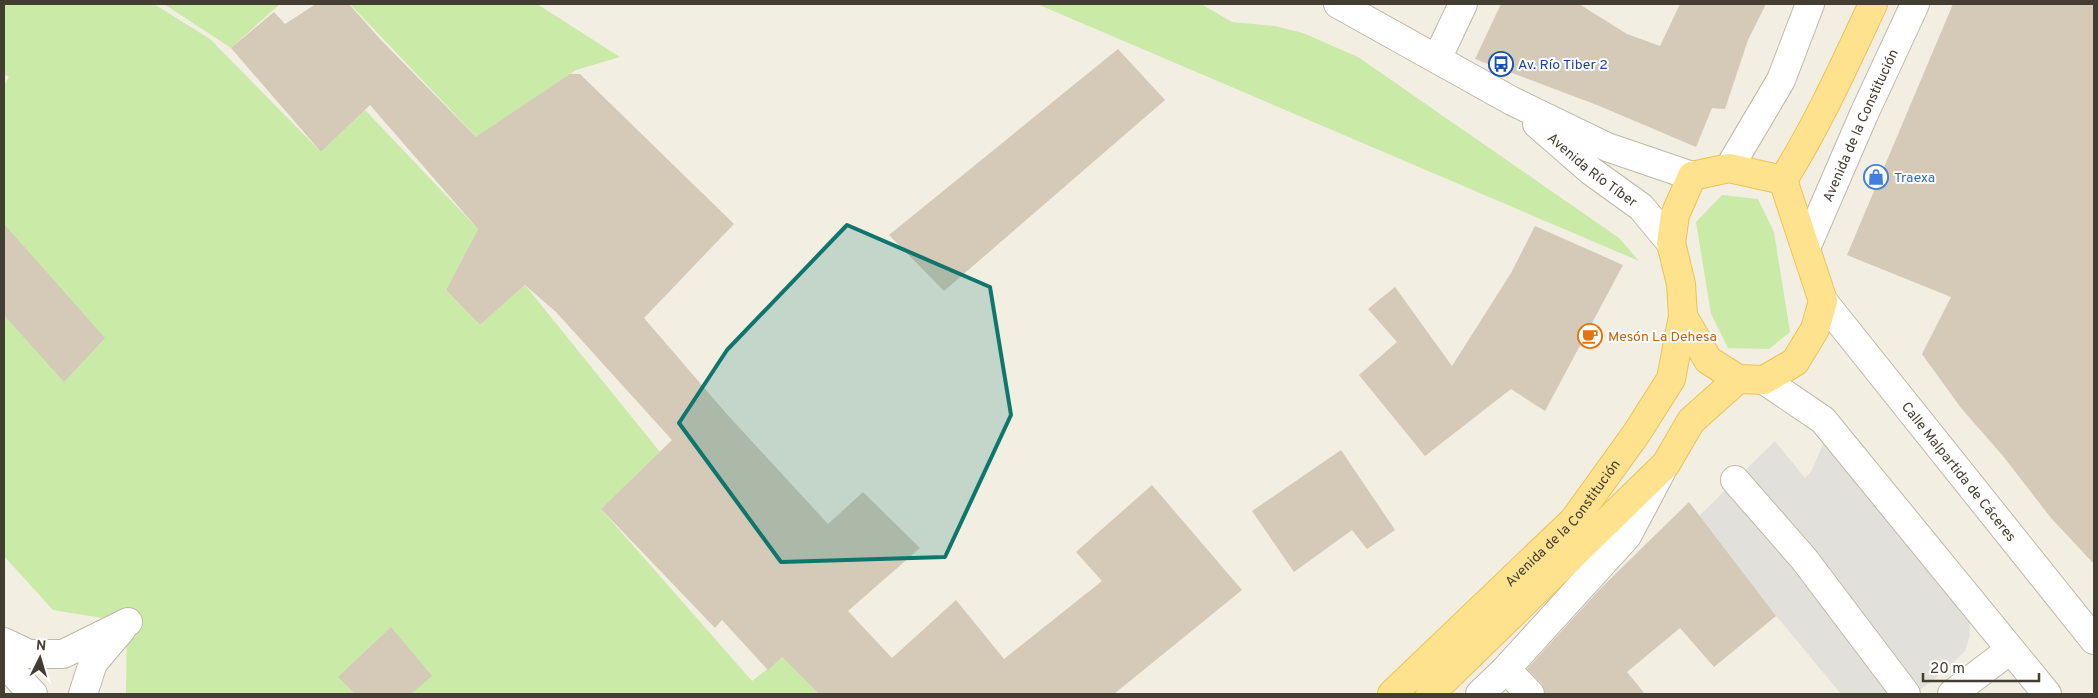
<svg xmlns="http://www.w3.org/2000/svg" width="2098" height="698" font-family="Overpass,sans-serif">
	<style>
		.green { fill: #caeaa8 }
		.parking { fill: #e2e0db }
		.building { fill: #d4cab7 }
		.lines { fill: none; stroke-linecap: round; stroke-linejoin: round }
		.minor-casing { stroke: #c1b9a7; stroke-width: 30 }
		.major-casing { stroke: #eac358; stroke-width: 30 }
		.minor { stroke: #fff; stroke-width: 28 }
		.major { stroke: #ffe28e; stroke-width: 28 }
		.marked { fill: #0f766e; fill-opacity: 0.2; stroke: #0f766e; stroke-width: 4; stroke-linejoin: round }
		.labels { text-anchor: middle; stroke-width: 4; stroke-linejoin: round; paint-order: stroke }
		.transit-label { font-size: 14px; fill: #164399; stroke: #fff; text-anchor: start }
		.street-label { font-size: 14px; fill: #443e32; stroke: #fff }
		.shop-label { font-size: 14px; fill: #366cbe; stroke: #fff; text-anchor: start }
		.food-label { font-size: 14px; fill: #c56008; stroke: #fff; text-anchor: start }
	</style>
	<rect width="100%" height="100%" fill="#f2eee2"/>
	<!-- green -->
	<path class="green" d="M 4,4 L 154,4 L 210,39 L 321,152 L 365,110 L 478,229 L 446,290 L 480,325 L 525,285 L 660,452 L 601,509 L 752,681 L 782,657 L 819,694 L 126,694 L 127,622 L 53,610 L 4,556 L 4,85 L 9,77 L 4,74 Z
		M 164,4 L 280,4 L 231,48 Z
		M 350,4 L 537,4 L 620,57 L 576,70 L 505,118 L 484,145 Z
		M 1037,4 L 1201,4 L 1232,22 L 1275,26 L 1303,33 L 1358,57 L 1619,238 L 1639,261 Z
		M 1722,195 L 1758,199 L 1774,232 L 1790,332 L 1769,349 L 1728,348 L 1711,314 L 1696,222 Z"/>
	<!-- parking -->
	<path class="parking" d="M 1825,440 L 1969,622 L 1970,635 L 1965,651 L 1947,669 L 1915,694 L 1841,694 L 1696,519 L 1775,441 L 1805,478 L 1811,472 Z"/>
	<!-- building -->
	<path class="building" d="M 316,4 L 349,4 L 380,39 L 476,137 L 570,74 L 580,74 L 734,224 L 644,318 L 725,412 L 828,524 L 863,492 L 920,548 L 848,611 L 892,658 L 956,600 L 1004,659 L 1102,581 L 1076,552 L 1152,485 L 1242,590 L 1114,694 L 819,694 L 782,657 L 768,670 L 722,620 L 715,628 L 601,509 L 672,440 L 556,312 L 525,285 L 480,325 L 446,290 L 478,229 L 370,105 L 321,152 L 231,48 L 274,12 L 285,24 Z
		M 1501,4 L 1579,4 L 1627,34 L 1660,46 L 1680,4 L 1766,4 L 1748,40 L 1725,109 L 1712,108 L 1696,147 L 1597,105 L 1475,59 Z
		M 1953,4 L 2094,4 L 2094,564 L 2051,518 L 2003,456 L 1961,408 L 1922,354 L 1951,297 L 1847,255 Z
		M 1118,49 L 1165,100 L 944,291 L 889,235 Z
		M 4,224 L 105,338 L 64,382 L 4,315 Z
		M 1535,226 L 1623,265 L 1545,411 L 1511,389 L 1425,456 L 1359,375 L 1397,342 L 1368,309 L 1395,287 L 1452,366 L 1511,273 Z
		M 1341,450 L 1395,530 L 1367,549 L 1352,530 L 1294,572 L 1252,511 Z
		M 1689,502 L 1776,616 L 1714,667 L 1680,628 L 1627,672 L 1645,694 L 1545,694 L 1542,684 L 1527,669 L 1600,589 Z
		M 391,627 L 432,676 L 411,694 L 355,694 L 338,677 Z"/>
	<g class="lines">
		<defs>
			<g id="minor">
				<path d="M 1338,4 L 1512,101 L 1607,147 L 1692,176"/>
				<path d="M 1437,59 L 1463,4"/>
				<path id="s1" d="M 1537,124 L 1591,171 L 1641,207 L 1671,243"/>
				<path d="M 1729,168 L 1781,80 L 1810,4"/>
				<path id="s2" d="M 1806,248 L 1864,114 L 1915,4"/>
				<path id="s3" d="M 1823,301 L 2094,640"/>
				<path d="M 1764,380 L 1823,420 L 2047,694"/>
				<path d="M 1735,480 L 1804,559 L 1906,694"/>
				<path d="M 4,642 L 29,654 L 63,654 L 128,622"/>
				<path d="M 4,663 L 33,694"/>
				<path d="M 1506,669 L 1530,694"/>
				<path d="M 83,694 L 93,663 L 121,630"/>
				<path d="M 1480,694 L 1506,669 L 1627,536 L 1661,472"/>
				<path d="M 1952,694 L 2010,650"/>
			</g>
			<g id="major">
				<path d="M 1729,168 L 1783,180 L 1823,301 L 1815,329 L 1795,362 L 1764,380 L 1738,379 L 1708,360 L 1683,316 L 1681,284 L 1671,243 L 1675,215 L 1692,176 Z"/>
				<path d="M 1783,180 C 1818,124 1845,64 1873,4"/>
				<path id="s4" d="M 1392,694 L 1574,520 L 1636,434 L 1671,379 L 1683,316"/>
				<path d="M 1430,694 L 1666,464 L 1691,421 L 1738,379"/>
			</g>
		</defs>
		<!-- minor casing -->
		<use href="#minor" class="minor-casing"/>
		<!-- major casing -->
		<use href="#major" class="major-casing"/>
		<!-- minor -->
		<use href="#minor" class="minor"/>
		<!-- major -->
		<use href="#major" class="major"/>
	</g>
	<!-- marked area -->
	<path class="marked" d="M 847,225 L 990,287 L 1011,415 L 945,557 L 781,562 L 679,423 L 727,350 Z"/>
	<!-- icons -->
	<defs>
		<symbol id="bus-ring" viewBox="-11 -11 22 22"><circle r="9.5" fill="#fff" stroke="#1a4fb4" stroke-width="1.5"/><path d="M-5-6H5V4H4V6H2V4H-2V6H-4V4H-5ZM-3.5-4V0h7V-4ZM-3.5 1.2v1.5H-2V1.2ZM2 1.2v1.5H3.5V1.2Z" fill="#1a4fb4"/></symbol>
		<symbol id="shop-ring" viewBox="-11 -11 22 22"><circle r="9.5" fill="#fff" stroke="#3f7fe0" stroke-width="1.5"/><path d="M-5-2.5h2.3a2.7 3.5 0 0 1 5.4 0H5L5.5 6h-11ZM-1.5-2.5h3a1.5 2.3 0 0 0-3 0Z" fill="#3f7fe0"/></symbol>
		<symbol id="cafe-ring" viewBox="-11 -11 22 22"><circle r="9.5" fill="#fff" stroke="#e8710a" stroke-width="1.5"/><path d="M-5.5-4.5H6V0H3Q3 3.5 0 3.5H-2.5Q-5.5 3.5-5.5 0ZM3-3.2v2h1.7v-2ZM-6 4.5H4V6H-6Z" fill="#e8710a"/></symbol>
	</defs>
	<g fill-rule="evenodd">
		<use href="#bus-ring" x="1487" y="50" width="28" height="28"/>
		<use href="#shop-ring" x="1862" y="163" width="28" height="28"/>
		<use href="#cafe-ring" x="1576" y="322" width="28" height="28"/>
	</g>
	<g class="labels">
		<!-- transit labels -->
		<g class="transit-label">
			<text x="1518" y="69">Av. Río Tiber 2</text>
		</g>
		<!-- street labels -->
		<g class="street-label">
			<text dy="5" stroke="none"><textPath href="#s2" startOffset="134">Avenida de la Constitución</textPath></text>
			<text dy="5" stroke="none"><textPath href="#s1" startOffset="72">Avenida Río Tíber</textPath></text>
			<text dy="5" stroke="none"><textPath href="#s3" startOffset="218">Calle Malpartida de Cáceres</textPath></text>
			<text dy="5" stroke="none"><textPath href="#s4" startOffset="242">Avenida de la Constitución</textPath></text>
		</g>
		<!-- shop labels -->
		<g class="shop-label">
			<text x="1894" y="182">Traexa</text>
		</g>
		<!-- food labels -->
		<g class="food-label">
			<text x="1608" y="341">Mesón La Dehesa</text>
		</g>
	</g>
	<!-- border -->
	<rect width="2098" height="698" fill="none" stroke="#443e32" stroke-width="10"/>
	<!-- north arrow -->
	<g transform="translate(40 658) rotate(5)" stroke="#ffffff" stroke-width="4" paint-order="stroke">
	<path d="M0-4L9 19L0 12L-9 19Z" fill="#443e32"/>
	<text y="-8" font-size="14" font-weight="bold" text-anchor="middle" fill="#443e32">N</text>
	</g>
	<!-- scale -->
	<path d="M1923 673v8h116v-8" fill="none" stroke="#443e32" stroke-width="2.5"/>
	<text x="1930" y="673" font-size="15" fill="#443e32" stroke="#ffffff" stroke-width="4" paint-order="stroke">20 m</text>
</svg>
